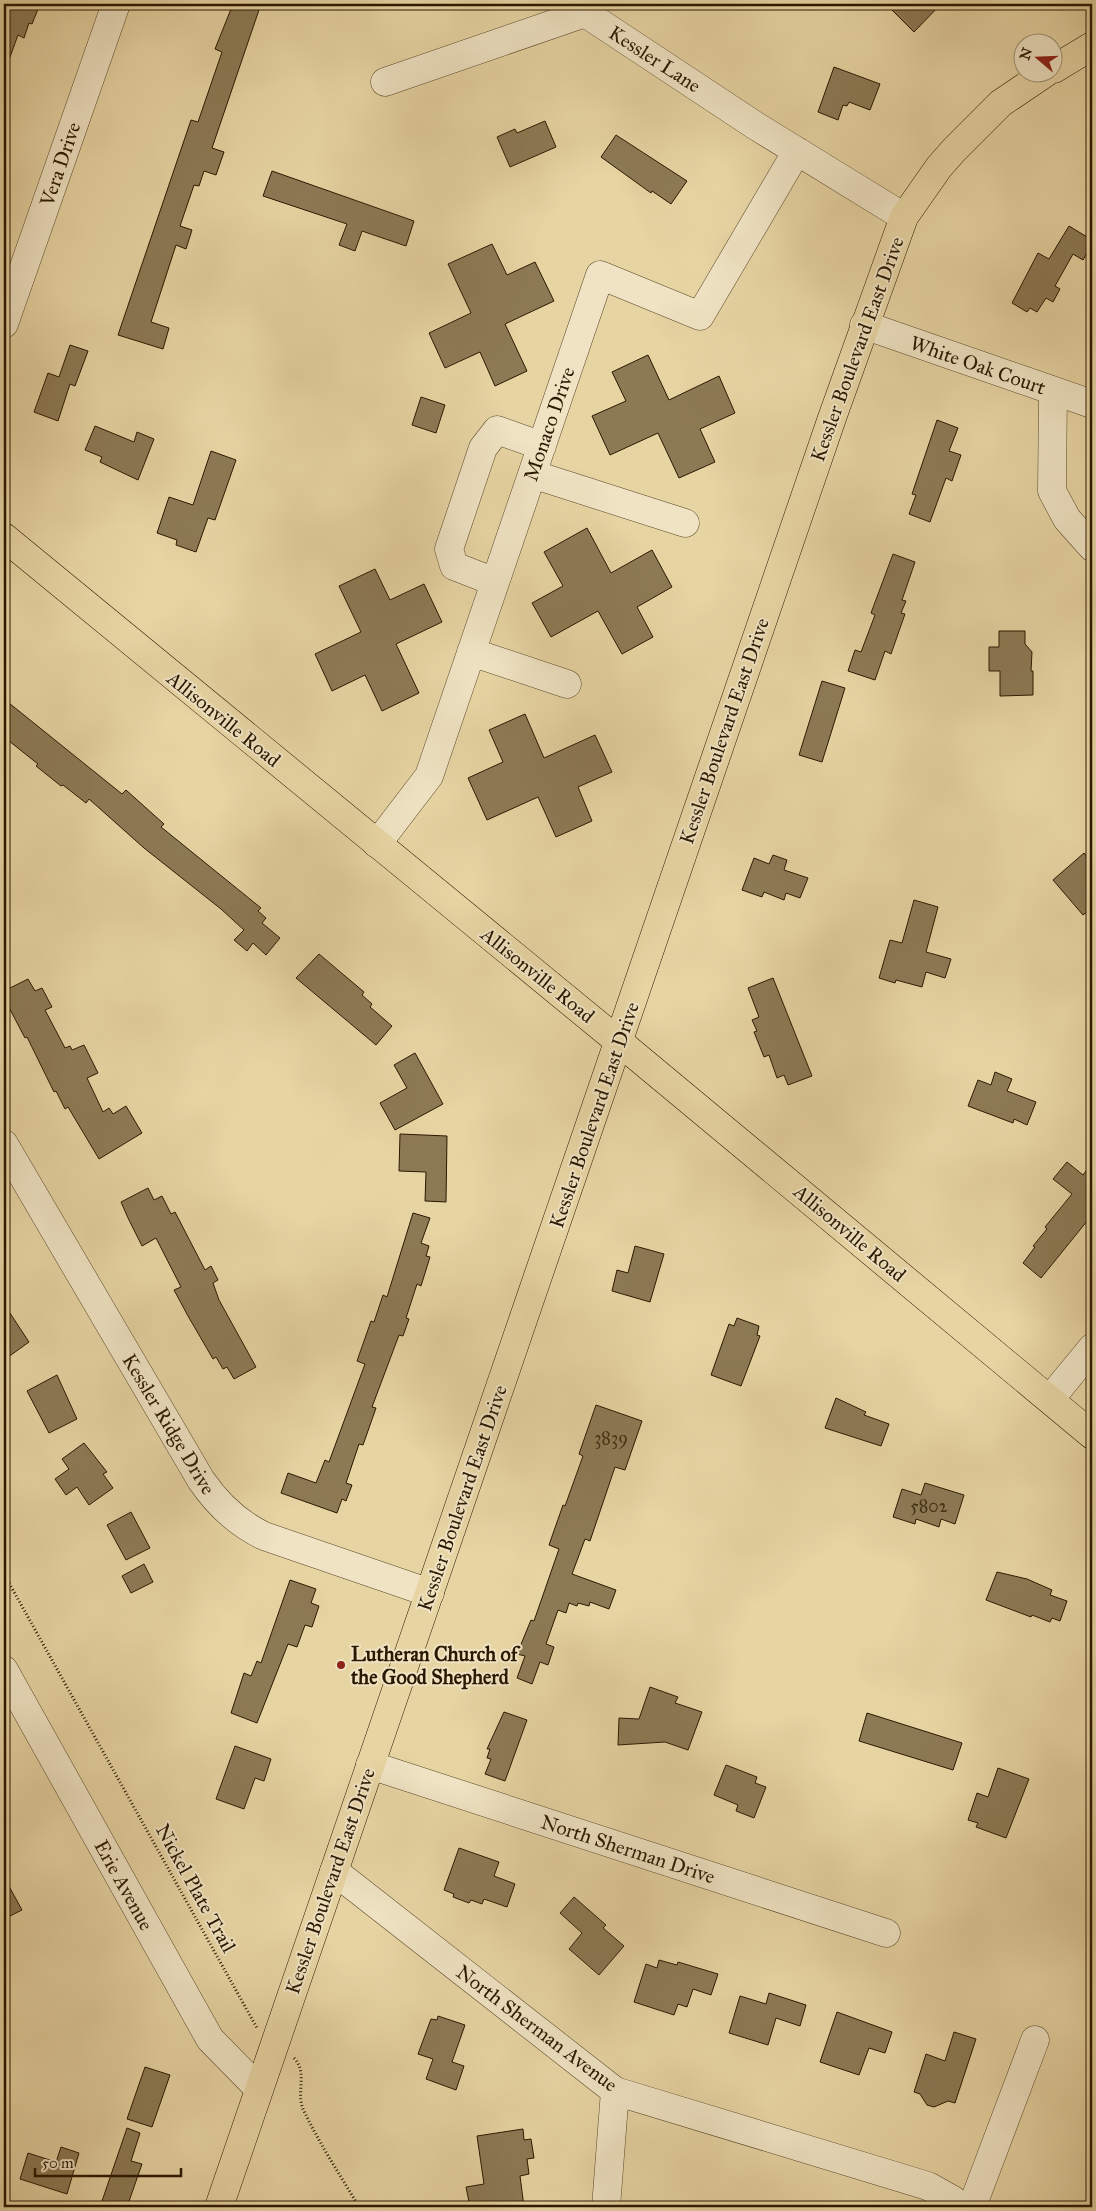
<svg xmlns="http://www.w3.org/2000/svg" width="1096" height="2211" font-family="'IM FELL Great Primer',serif">
	<style>
		.building { fill: #8c7a55; stroke: #2a1800 }
		.lines { fill: none; stroke-linecap: round; stroke-linejoin: round }
		.minor-casing { stroke: #594729; stroke-width: 29 }
		.major-casing { stroke: #2a1800; stroke-width: 29 }
		.path { stroke: #2a1800; stroke-width: 3; stroke-dasharray: 1 2.5; stroke-linecap: butt }
		.minor { stroke: #efe3c3; stroke-width: 28 }
		.major { stroke: #e7d4a3; stroke-width: 28 }
		.poi-dot { fill: #8f2418; stroke: #efe3c3; stroke-width: 2 }
		.labels { text-anchor: middle; stroke-width: 4; stroke-linejoin: round; paint-order: stroke }
		.number-label { font-size: 18px; fill: #423015 }
		.street-label { font-size: 20px; fill: #2a1800; stroke: #efe3c3 }
		.poi-label { font-size: 20px; font-weight: bold; fill: #2a1800; stroke: #efe3c3; text-anchor: start }
	</style>
	<rect width="100%" height="100%" fill="#e7d4a3"/>
	<filter id="stains"><feTurbulence type="fractalNoise" baseFrequency=".004" numOctaves="4"/><feColorMatrix values="0 0 0 0 .2 0 0 0 0 .09 0 0 0 0 .02 0 0 0 .5 -.17"/></filter>
	<radialGradient id="worn" r=".72"><stop offset=".6" stop-color="#630" stop-opacity="0"/><stop offset="1" stop-color="#630" stop-opacity=".3"/></radialGradient>
	<!-- building -->
	<path class="building" d="M 4,4 L 40,4 L 32,24 L 29,23 L 24,38 L 18,35 L 6,68 L 4,68 Z
		M 233,4 L 261,4 L 212,148 L 224,152 L 216,175 L 204,171 L 199,186 L 194,185 L 180,226 L 192,230 L 186,249 L 176,245 L 151,322 L 169,328 L 163,349 L 118,335 L 191,120 L 198,122 L 222,52 L 215,49 Z
		M 886,4 L 941,4 L 914,32 Z
		M 834,67 L 880,84 L 870,110 L 849,102 L 847,106 L 843,105 L 838,120 L 818,112 Z
		M 545,121 L 556,147 L 510,167 L 497,137 L 515,129 L 517,133 Z
		M 616,135 L 687,181 L 671,204 L 652,191 L 651,193 L 601,157 Z
		M 272,171 L 414,221 L 406,246 L 362,231 L 355,251 L 339,245 L 347,224 L 263,196 Z
		M 1069,226 L 1092,240 L 1092,244 L 1083,260 L 1073,254 L 1055,286 L 1060,289 L 1053,302 L 1046,298 L 1037,312 L 1030,308 L 1027,312 L 1012,303 L 1038,253 L 1049,259 Z
		M 492,244 L 507,275 L 535,262 L 554,301 L 505,324 L 527,371 L 495,386 L 480,352 L 445,368 L 429,333 L 471,313 L 448,264 Z
		M 70,345 L 88,351 L 75,386 L 70,384 L 58,421 L 34,412 L 48,373 L 59,377 Z
		M 648,355 L 669,400 L 719,376 L 735,413 L 700,429 L 715,462 L 679,478 L 658,433 L 610,455 L 592,416 L 626,401 L 612,372 Z
		M 421,397 L 445,405 L 436,433 L 412,425 Z
		M 937,420 L 958,428 L 949,451 L 961,455 L 952,481 L 946,478 L 930,522 L 909,514 L 916,495 L 912,494 Z
		M 95,426 L 134,442 L 137,432 L 154,439 L 138,480 L 100,462 L 102,457 L 85,450 Z
		M 211,451 L 236,460 L 215,520 L 208,518 L 196,552 L 176,545 L 177,540 L 157,533 L 169,497 L 193,505 Z
		M 587,528 L 611,573 L 652,550 L 672,587 L 637,607 L 653,637 L 622,654 L 598,611 L 551,637 L 532,603 L 563,586 L 544,552 Z
		M 893,554 L 915,562 L 902,600 L 906,601 L 901,613 L 905,614 L 891,654 L 885,651 L 875,680 L 848,671 L 855,650 L 861,652 L 875,615 L 871,613 Z
		M 375,569 L 390,600 L 424,584 L 442,622 L 396,644 L 419,693 L 382,711 L 365,675 L 332,691 L 315,654 L 361,632 L 339,586 Z
		M 999,631 L 1025,631 L 1025,644 L 1032,652 L 1031,671 L 1033,671 L 1033,695 L 1000,696 L 1000,671 L 989,671 L 989,647 L 999,647 Z
		M 822,681 L 845,688 L 822,762 L 799,755 Z
		M 4,699 L 122,794 L 126,790 L 164,824 L 161,827 L 261,908 L 258,911 L 266,918 L 262,923 L 280,938 L 266,955 L 253,943 L 247,951 L 234,940 L 244,930 L 221,909 L 144,848 L 89,799 L 86,803 L 63,785 L 61,786 L 36,766 L 38,764 L 4,737 Z
		M 525,714 L 544,758 L 595,735 L 612,772 L 578,787 L 592,821 L 556,837 L 538,797 L 487,820 L 468,778 L 503,762 L 489,730 Z
		M 1084,853 L 1092,863 L 1092,908 L 1083,915 L 1053,880 Z
		M 773,855 L 787,860 L 784,870 L 808,878 L 800,898 L 786,893 L 784,900 L 764,892 L 762,897 L 742,890 L 754,858 L 769,864 Z
		M 914,900 L 938,907 L 926,952 L 951,959 L 945,978 L 926,972 L 922,987 L 896,980 L 895,983 L 879,978 L 890,940 L 902,943 Z
		M 319,954 L 364,992 L 362,995 L 372,1004 L 370,1007 L 392,1026 L 376,1045 L 296,978 Z
		M 773,978 L 812,1076 L 788,1085 L 784,1075 L 777,1078 L 769,1055 L 764,1057 L 754,1032 L 757,1031 L 752,1020 L 759,1017 L 748,988 Z
		M 28,979 L 35,991 L 42,988 L 52,1007 L 45,1010 L 65,1048 L 70,1046 L 72,1050 L 84,1045 L 98,1073 L 87,1078 L 103,1112 L 109,1108 L 113,1114 L 126,1106 L 142,1133 L 99,1159 L 68,1107 L 65,1109 L 56,1091 L 54,1092 L 27,1037 L 25,1038 L 4,998 L 4,991 Z
		M 415,1053 L 443,1104 L 395,1130 L 380,1103 L 407,1088 L 394,1065 Z
		M 995,1072 L 1012,1079 L 1007,1091 L 1036,1102 L 1027,1125 L 1014,1119 L 1013,1123 L 968,1106 L 978,1080 L 991,1085 Z
		M 400,1134 L 447,1136 L 446,1202 L 425,1201 L 426,1172 L 399,1171 Z
		M 1067,1162 L 1083,1175 L 1092,1163 L 1092,1215 L 1041,1278 L 1023,1263 L 1035,1247 L 1033,1246 L 1047,1229 L 1045,1227 L 1072,1194 L 1053,1179 Z
		M 148,1188 L 154,1200 L 162,1196 L 171,1214 L 175,1212 L 205,1270 L 211,1266 L 218,1280 L 213,1283 L 219,1300 L 256,1367 L 234,1379 L 227,1367 L 223,1369 L 216,1357 L 213,1359 L 188,1316 L 174,1290 L 181,1287 L 156,1238 L 142,1246 L 128,1218 L 121,1202 Z
		M 413,1213 L 430,1218 L 421,1243 L 429,1246 L 426,1256 L 430,1257 L 421,1286 L 417,1284 L 406,1318 L 409,1319 L 403,1336 L 399,1335 L 372,1407 L 376,1408 L 363,1445 L 359,1444 L 346,1483 L 352,1485 L 346,1501 L 342,1499 L 337,1513 L 281,1493 L 288,1473 L 316,1483 L 325,1460 L 329,1462 L 365,1364 L 357,1361 L 371,1321 L 374,1322 L 383,1295 L 387,1297 Z
		M 635,1246 L 664,1254 L 650,1302 L 612,1291 L 617,1270 L 628,1273 Z
		M 4,1304 L 29,1342 L 4,1360 Z
		M 737,1318 L 759,1326 L 757,1335 L 760,1336 L 741,1386 L 711,1375 L 729,1324 L 734,1326 Z
		M 57,1375 L 77,1419 L 49,1433 L 27,1391 Z
		M 836,1398 L 866,1412 L 864,1415 L 889,1424 L 881,1446 L 825,1428 Z
		M 596,1405 L 642,1421 L 625,1470 L 615,1467 L 590,1541 L 585,1539 L 572,1574 L 616,1590 L 609,1609 L 590,1602 L 589,1606 L 578,1603 L 577,1606 L 569,1603 L 566,1613 L 558,1610 L 546,1644 L 554,1647 L 548,1665 L 540,1662 L 532,1684 L 517,1678 L 525,1656 L 517,1654 L 531,1620 L 534,1621 L 559,1549 L 549,1545 L 563,1505 L 565,1506 L 583,1456 L 579,1454 Z
		M 84,1443 L 107,1472 L 103,1474 L 113,1488 L 89,1505 L 77,1487 L 66,1495 L 55,1479 L 69,1469 L 62,1459 Z
		M 925,1483 L 964,1495 L 955,1524 L 941,1519 L 939,1527 L 916,1519 L 915,1524 L 893,1517 L 902,1489 L 921,1495 Z
		M 131,1512 L 150,1548 L 126,1560 L 107,1525 Z
		M 144,1564 L 153,1582 L 131,1593 L 122,1576 Z
		M 997,1572 L 1027,1579 L 1052,1590 L 1050,1595 L 1067,1601 L 1060,1621 L 1052,1618 L 1050,1622 L 1032,1615 L 1031,1617 L 986,1600 Z
		M 290,1580 L 316,1589 L 311,1603 L 319,1606 L 312,1627 L 305,1625 L 297,1647 L 288,1644 L 257,1723 L 231,1713 L 244,1673 L 251,1676 L 257,1661 L 261,1663 Z
		M 650,1687 L 678,1697 L 675,1703 L 702,1712 L 688,1750 L 665,1742 L 618,1745 L 619,1718 L 639,1719 Z
		M 504,1712 L 527,1720 L 505,1781 L 485,1774 L 491,1759 L 487,1758 L 490,1749 L 487,1749 Z
		M 867,1713 L 962,1743 L 953,1770 L 859,1741 Z
		M 235,1746 L 271,1759 L 264,1781 L 255,1778 L 244,1809 L 216,1799 Z
		M 726,1765 L 757,1777 L 755,1783 L 766,1787 L 754,1818 L 736,1811 L 738,1805 L 714,1795 Z
		M 998,1768 L 1029,1779 L 1006,1838 L 976,1827 L 978,1823 L 968,1820 L 977,1793 L 988,1797 Z
		M 459,1848 L 499,1862 L 494,1876 L 515,1884 L 507,1907 L 484,1899 L 482,1904 L 471,1900 L 469,1903 L 453,1897 L 454,1894 L 444,1890 Z
		M 4,1877 L 22,1910 L 4,1919 Z
		M 574,1897 L 606,1925 L 603,1928 L 624,1946 L 599,1975 L 569,1949 L 582,1933 L 560,1913 Z
		M 659,1960 L 677,1965 L 678,1962 L 718,1974 L 711,1995 L 693,1989 L 687,2007 L 678,2004 L 674,2015 L 634,2002 L 646,1964 L 657,1968 Z
		M 769,1993 L 806,2005 L 800,2026 L 776,2018 L 768,2045 L 729,2033 L 740,1996 L 766,2004 Z
		M 837,2012 L 892,2032 L 885,2053 L 869,2048 L 859,2075 L 820,2062 Z
		M 438,2016 L 465,2025 L 452,2062 L 464,2066 L 456,2090 L 426,2079 L 433,2059 L 418,2054 L 431,2019 L 437,2020 Z
		M 954,2032 L 976,2039 L 955,2103 L 948,2101 L 934,2107 L 927,2105 L 920,2094 L 914,2092 L 926,2054 L 945,2061 Z
		M 145,2067 L 170,2075 L 152,2127 L 127,2119 Z
		M 127,2128 L 140,2133 L 131,2161 L 142,2164 L 127,2207 L 112,2207 L 101,2204 Z
		M 523,2129 L 524,2140 L 531,2139 L 534,2158 L 527,2159 L 529,2174 L 520,2176 L 524,2207 L 502,2207 L 502,2204 L 470,2207 L 466,2187 L 484,2184 L 477,2136 Z
		M 61,2147 L 79,2153 L 67,2194 L 20,2179 L 28,2153 L 56,2162 Z"/>
	<g class="lines">
		<defs>
			<path id="minor" d="M 585,13 L 756,126 L 904,217
				M 385,82 L 585,13
				M 4,324 L 116,4
				M 864,325 L 1092,404
				M 1053,391 L 1052,491 L 1067,519 L 1092,547
				M 532,474 L 685,523
				M 495,582 L 454,566 L 449,549 L 483,448 L 497,430 L 542,446
				M 471,652 L 567,684
				M 377,844 L 429,776 L 600,275 L 700,316 L 797,151
				M 4,1144 L 201,1480 C 218,1505 237,1523 264,1536 L 430,1593
				M 1050,1399 L 1092,1348
				M 4,1670 L 210,2039 L 259,2089
				M 370,1765 L 886,1933
				M 334,1871 L 615,2091 L 928,2186 L 953,2200 L 961,2207
				M 606,2207 L 615,2091
				M 972,2207 L 1035,2040"/>
			<path id="major" d="M 1054,69 L 1092,46
				M 4,537 L 618,1041 L 1092,1435
				M 219,2207 L 832,418 L 904,217 L 939,167 L 954,150 L 1001,103 L 1047,72"/>
		</defs>
		<!-- minor casing -->
		<use href="#minor" class="minor-casing"/>
		<!-- major casing -->
		<use href="#major" class="major-casing"/>
		<!-- path -->
		<path class="path" d="M 4,1574 L 257,2028
			M 294,2058 C 308,2073 296,2092 303,2109 C 319,2143 340,2175 359,2207"/>
		<!-- minor -->
		<use href="#minor" class="minor"/>
		<!-- major -->
		<use href="#major" class="major"/>
	</g>
	<!-- markers -->
	<circle class="poi-dot" cx="341" cy="1665" r="5"/>
	<g class="labels">
		<!-- number labels -->
		<g class="number-label">
			<text x="611" y="1444">3839</text>
			<text x="929" y="1512">5802</text>
		</g>
		<!-- street labels -->
		<g class="street-label">
			<text transform="translate(655 59) rotate(33)" y="7">Kessler Lane</text>
			<text transform="translate(60 164) rotate(-71)" y="7">Vera Drive</text>
			<text transform="translate(857 349) rotate(-70)" y="7">Kessler Boulevard East Drive</text>
			<text transform="translate(978 365) rotate(19)" y="7">White Oak Court</text>
			<text transform="translate(549 424) rotate(-71)" y="7">Monaco Drive</text>
			<text transform="translate(224 719) rotate(39)" y="7">Allisonville Road</text>
			<text transform="translate(724 731) rotate(-71)" y="7">Kessler Boulevard East Drive</text>
			<text transform="translate(538 975) rotate(39)" y="7">Allisonville Road</text>
			<text transform="translate(594 1115) rotate(-71)" y="7">Kessler Boulevard East Drive</text>
			<text transform="translate(850 1233) rotate(40)" y="7">Allisonville Road</text>
			<text transform="translate(169 1424) rotate(59)" y="7">Kessler Ridge Drive</text>
			<text transform="translate(462 1498) rotate(-71)" y="7">Kessler Boulevard East Drive</text>
			<text transform="translate(628 1849) rotate(18)" y="7">North Sherman Drive</text>
			<text transform="translate(330 1881) rotate(-71)" y="7">Kessler Boulevard East Drive</text>
			<text transform="translate(124 1885) rotate(61)" y="7">Erie Avenue</text>
			<text transform="translate(196 1888) rotate(61)" y="7">Nickel Plate Trail</text>
			<text transform="translate(537 2028) rotate(37)" y="7">North Sherman Avenue</text>
		</g>
		<!-- poi labels -->
		<g class="poi-label">
			<text x="351" y="1661">Lutheran Church of<tspan x="351" dy="23">the Good Shepherd</tspan></text>
		</g>
	</g>
	<!-- margin -->
	<rect width="1096" height="2211" fill="none" stroke="#e7d4a3" stroke-width="20"/>
	<rect x="5" y="5" width="1086" height="2201" fill="none" stroke="#2a1800" stroke-width="2.5"/>
	<rect x="10" y="10" width="1076" height="2191" fill="none" stroke="#2a1800"/>
	<!-- north arrow -->
	<g transform="translate(1038 58) rotate(289)"><circle r="24" fill="#efe3c3" stroke="#a09275"/>
	<path d="M0-4L9 19L0 12L-9 19Z" fill="#8f2418"/>
	<text y="-8" font-size="14" font-weight="bold" text-anchor="middle" fill="#2a1800">N</text>
	</g>
	<!-- scale -->
	<path d="M35 2168v8h146v-8" fill="none" stroke="#2a1800" stroke-width="2.5"/>
	<text x="42" y="2168" font-size="15" fill="#2a1800" stroke="#efe3c3" stroke-width="4" paint-order="stroke">50 m</text>
	<rect width="100%" height="100%" filter="url(#stains)"/>
	<rect width="100%" height="100%" fill="url(#worn)"/>
</svg>
